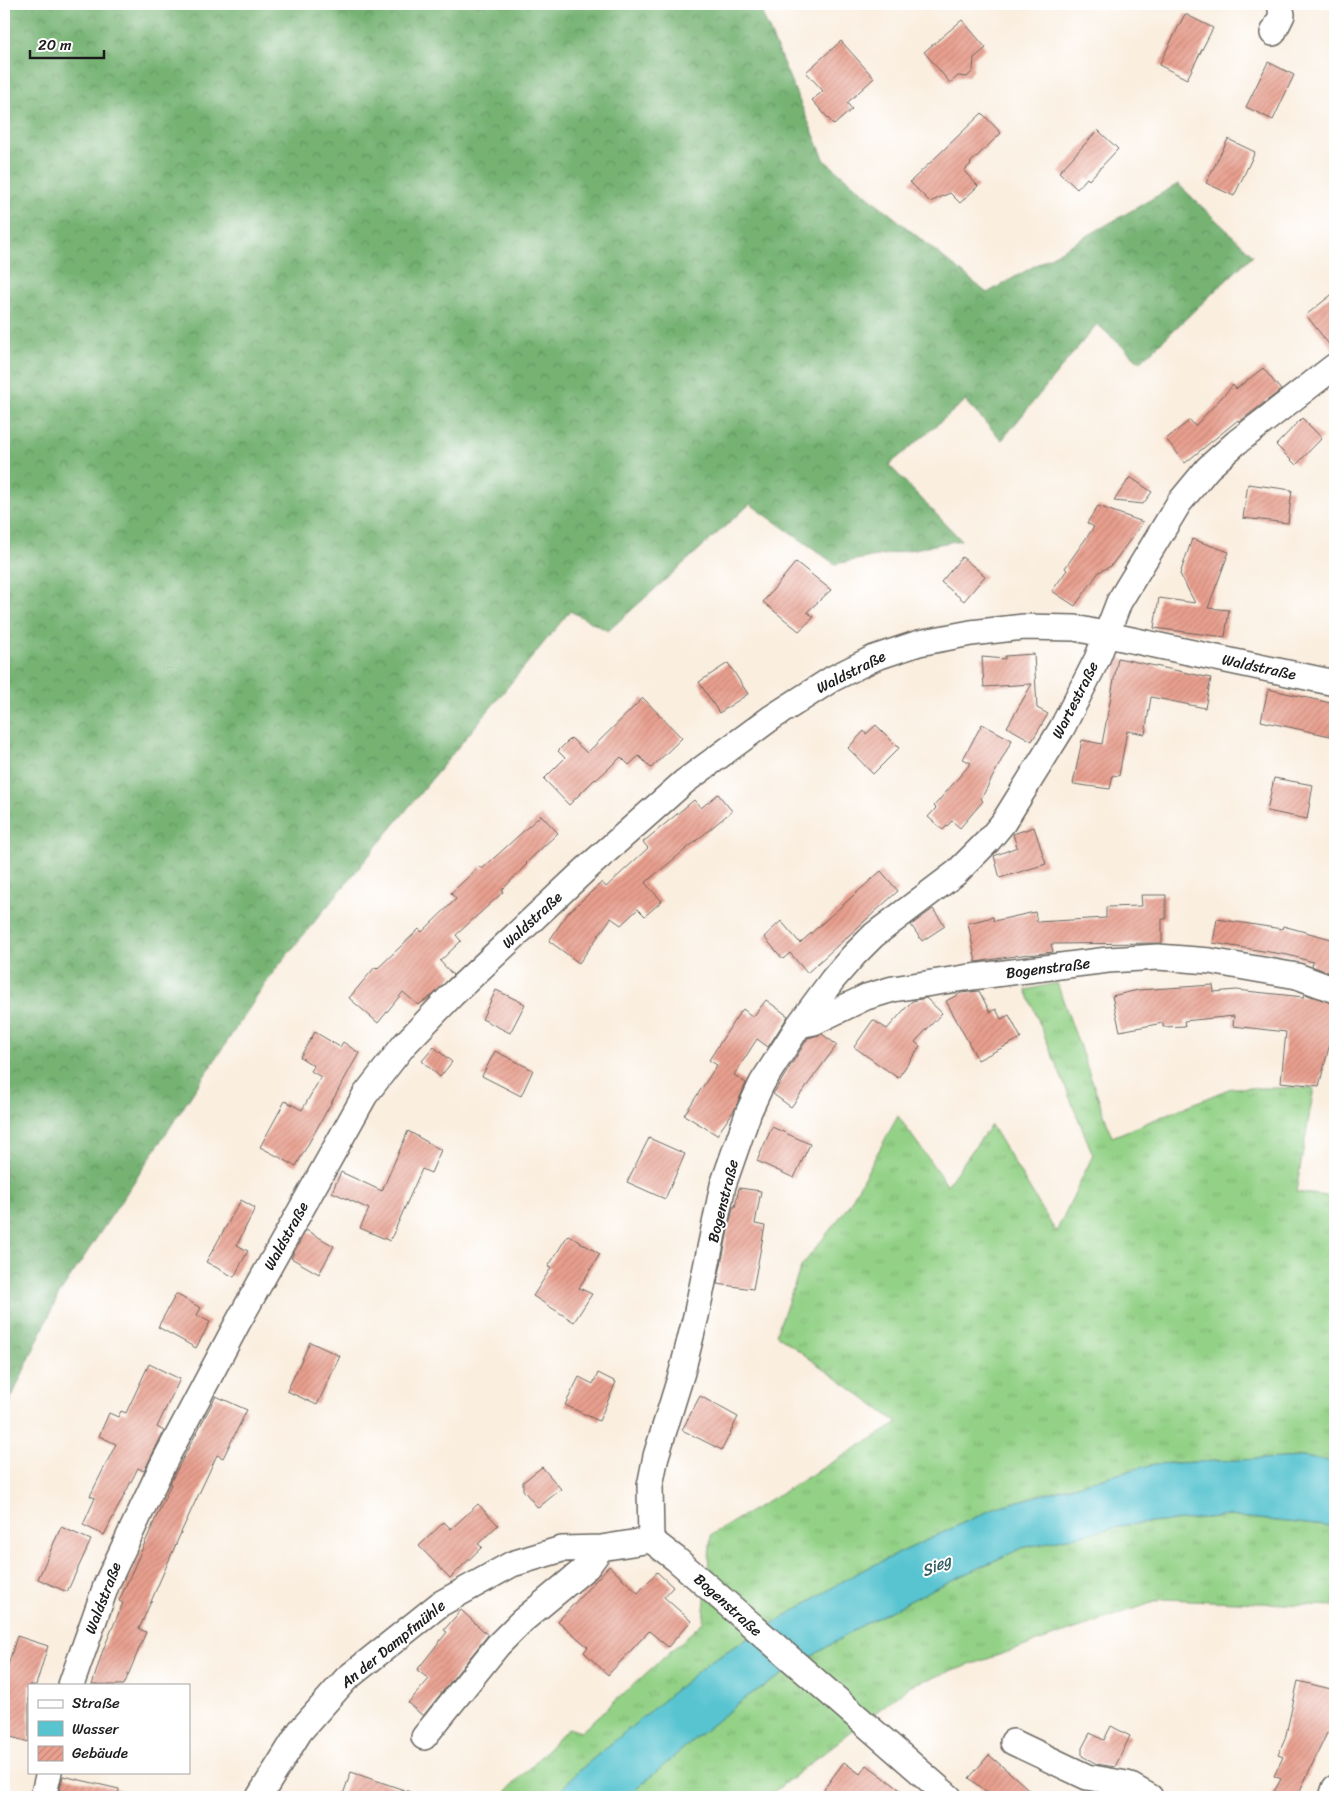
<svg xmlns="http://www.w3.org/2000/svg" width="1339" height="1801" font-family="Sriracha,sans-serif">
	<style>
		.grass { fill: url(#grass-tufts); stroke: #587651 }
		.forest { fill: url(#forest-crowns); stroke: #496848 }
		.water { fill: #58c4d0; stroke: #3a7076 }
		.building { fill: url(#building-hatch) }
		.lines { fill: none; stroke-linecap: round; stroke-linejoin: round }
		.minor-casing { stroke: #6a6660; stroke-width: 28 }
		.minor { stroke: #fff; stroke-width: 25 }
		.labels { text-anchor: middle; stroke-width: 4; stroke-linejoin: round; paint-order: stroke }
		.street-label { font-size: 15px; fill: #1c1c1c; stroke: #fff }
		.water-label { font-size: 16px; font-style: italic; fill: #345f64; stroke: #fff }
	</style>
	<defs>
		<pattern id="grass-tufts" width="24" height="20" patternUnits="userSpaceOnUse" patternTransform="scale(1.25)"><rect width="24" height="20" fill="#93d186"/><path d="M3 7l-1-3M5 7V3M7 7l1-3M15 17l-1-3M17 17v-4M19 17l1-3" fill="none" stroke="#7eb373"/></pattern>
		<pattern id="forest-crowns" width="20" height="18" patternUnits="userSpaceOnUse" patternTransform="scale(1.25)"><rect width="20" height="18" fill="#76b373"/><path d="M2 6a3 3 0 1 1 6 0M12 15a3 3 0 1 1 6 0" fill="none" stroke="#60915e"/></pattern>
		<pattern id="building-hatch" width="6" height="6" patternUnits="userSpaceOnUse" patternTransform="scale(1.25)"><rect width="6" height="6" fill="#e89f8e"/><path d="M-1 1l2-2M0 6l6-6M5 7l2-2" fill="none" stroke="#c6887a"/></pattern>
	</defs>
	<rect width="100%" height="100%" fill="#fff"/>
	<filter id="ink" filterUnits="userSpaceOnUse"><feTurbulence type="fractalNoise" baseFrequency=".02" numOctaves="2"/><feDisplacementMap in="SourceGraphic" scale="10" xChannelSelector="R" yChannelSelector="G"/><feConvolveMatrix kernelMatrix="1 2 1 2 8 2 1 2 1" color-interpolation-filters="sRGB"/></filter>
	<filter id="wash" filterUnits="userSpaceOnUse"><feTurbulence type="fractalNoise" baseFrequency=".0096" numOctaves="4" result="noise"/><feDisplacementMap in="SourceGraphic" scale="20" xChannelSelector="R" yChannelSelector="G"/><feGaussianBlur stdDeviation="1.12" result="paint"/><feColorMatrix in="noise" values="0 0 0 0 0 0 0 0 0 0 0 0 0 0 0 0 0 1.4 0 .05"/><feComposite in="paint" operator="in"/></filter>
	<g filter="url(#wash)">
		<rect width="100%" height="100%" fill="#faeedf"/>
		<!-- grass -->
		<path class="grass" d="M 1057,983 L 1112,1137 L 1231,1088 L 1314,1088 L 1296,1192 L 1335,1197 L 1335,1462 L 1303,1457 L 1154,1464 L 997,1507 L 855,1574 L 709,1662 L 576,1773 L 555,1797 L 501,1797 L 568,1728 L 581,1732 L 703,1622 L 711,1535 L 898,1423 L 776,1334 L 801,1267 L 847,1208 L 898,1116 L 947,1185 L 991,1125 L 1056,1232 L 1093,1155 L 1026,990 Z
			M 1229,1516 L 1335,1527 L 1335,1606 L 1163,1599 L 911,1685 L 767,1797 L 627,1797 L 693,1740 L 748,1696 L 859,1627 L 941,1585 L 1022,1548 L 1126,1525 Z"/>
		<!-- forest -->
		<path class="forest" d="M 4,4 L 758,4 L 825,161 L 987,293 L 1178,184 L 1253,255 L 1140,362 L 1097,324 L 1002,440 L 965,401 L 889,465 L 961,540 L 835,564 L 750,504 L 608,631 L 570,611 L 274,971 L 58,1296 L 4,1414 Z"/>
		<!-- water -->
		<path class="water" d="M 1303,1457 L 1335,1462 L 1335,1527 L 1229,1516 L 1126,1525 L 1022,1548 L 941,1585 L 859,1627 L 748,1696 L 693,1740 L 627,1797 L 555,1797 L 576,1773 L 709,1662 L 855,1574 L 997,1507 L 1154,1464 Z"/>
		<g id="blocks">
			<!-- building -->
			<path class="building" d="M 1185,14 L 1213,28 L 1187,79 L 1159,65 Z
				M 962,20 L 986,48 L 974,58 L 973,71 L 967,77 L 958,76 L 950,83 L 924,52 Z
				M 841,41 L 874,78 L 847,103 L 852,109 L 834,125 L 812,100 L 823,91 L 806,72 Z
				M 1268,62 L 1294,75 L 1273,120 L 1246,107 Z
				M 982,113 L 1001,133 L 970,163 L 971,164 L 964,171 L 978,186 L 960,203 L 950,193 L 930,202 L 910,182 Z
				M 1098,130 L 1118,149 L 1089,180 L 1087,178 L 1077,189 L 1059,172 Z
				M 1228,139 L 1255,152 L 1234,196 L 1206,183 Z
				M 1335,292 L 1335,352 L 1306,315 Z
				M 1263,368 L 1281,390 L 1239,422 L 1238,420 L 1185,463 L 1166,439 L 1190,420 L 1195,426 L 1233,385 L 1236,389 Z
				M 1302,418 L 1322,438 L 1296,465 L 1276,445 Z
				M 1130,477 L 1152,492 L 1143,504 L 1114,501 Z
				M 1248,484 L 1292,490 L 1288,523 L 1243,518 Z
				M 1098,506 L 1143,522 L 1111,566 L 1099,572 L 1075,606 L 1052,591 L 1067,570 L 1065,568 L 1094,527 L 1087,523 Z
				M 1192,539 L 1229,552 L 1208,608 L 1229,610 L 1225,637 L 1154,628 L 1159,598 L 1195,603 L 1180,574 Z
				M 962,557 L 985,576 L 964,601 L 941,582 Z
				M 796,562 L 831,590 L 807,612 L 814,617 L 799,631 L 763,602 Z
				M 1034,654 L 1037,708 L 1048,714 L 1032,741 L 1007,727 L 1032,684 L 984,687 L 982,657 L 1005,659 L 1005,656 Z
				M 1118,658 L 1211,678 L 1205,708 L 1151,697 L 1145,734 L 1127,731 L 1119,776 L 1113,775 L 1110,789 L 1073,784 L 1082,740 L 1102,744 Z
				M 728,663 L 748,694 L 719,713 L 699,682 Z
				M 1268,689 L 1335,704 L 1335,737 L 1261,721 Z
				M 643,698 L 682,738 L 651,768 L 639,756 L 629,765 L 621,757 L 596,780 L 595,779 L 569,805 L 544,779 L 565,758 L 558,751 L 571,738 L 587,753 Z
				M 982,724 L 1012,740 L 981,799 L 983,801 L 960,828 L 952,821 L 943,830 L 928,817 L 936,808 L 934,806 L 971,763 L 963,759 Z
				M 876,725 L 899,748 L 873,774 L 848,748 L 864,731 L 866,734 Z
				M 1274,778 L 1313,785 L 1307,819 L 1267,811 Z
				M 718,794 L 732,811 L 645,883 L 662,901 L 645,916 L 638,909 L 621,925 L 611,918 L 579,963 L 549,941 L 568,913 L 602,882 L 606,887 L 648,848 L 643,842 L 694,800 L 701,808 Z
				M 541,815 L 558,833 L 526,863 L 527,864 L 502,890 L 503,892 L 456,935 L 461,941 L 440,961 L 453,975 L 433,995 L 418,1005 L 403,992 L 378,1023 L 349,998 L 375,967 L 377,969 L 419,929 L 422,932 L 456,899 L 451,893 L 480,866 L 482,869 Z
				M 1034,827 L 1046,864 L 1000,878 L 994,856 L 1017,847 L 1013,834 Z
				M 881,871 L 898,891 L 807,973 L 790,953 L 783,959 L 764,937 L 781,921 L 800,943 Z
				M 1141,895 L 1166,895 L 1166,919 L 1162,919 L 1162,943 L 1051,944 L 1053,952 L 1028,955 L 1028,954 L 976,962 L 968,923 L 993,917 L 994,921 L 1035,912 L 1037,922 L 1106,918 L 1106,907 L 1142,906 Z
				M 933,909 L 945,926 L 922,941 L 911,925 Z
				M 1217,919 L 1282,929 L 1283,926 L 1335,940 L 1335,975 L 1312,966 L 1313,962 L 1288,955 L 1213,943 Z
				M 1213,985 L 1214,992 L 1236,990 L 1304,997 L 1305,994 L 1335,1004 L 1335,1024 L 1319,1086 L 1281,1082 L 1286,1032 L 1233,1026 L 1234,1016 L 1184,1021 L 1185,1026 L 1163,1027 L 1163,1023 L 1120,1031 L 1112,996 L 1138,990 Z
				M 496,990 L 525,1004 L 510,1033 L 482,1019 Z
				M 979,991 L 990,1012 L 996,1009 L 1001,1019 L 1009,1015 L 1021,1038 L 978,1060 L 946,1001 L 961,993 Z
				M 926,998 L 942,1013 L 915,1042 L 920,1046 L 898,1078 L 854,1047 L 873,1020 L 887,1029 L 912,1001 Z
				M 766,1000 L 788,1016 L 768,1047 L 757,1039 L 734,1075 L 746,1083 L 735,1109 L 717,1135 L 684,1115 L 717,1065 L 709,1060 L 736,1018 L 743,1009 L 753,1017 Z
				M 315,1032 L 340,1047 L 343,1042 L 359,1053 L 296,1166 L 260,1147 L 285,1101 L 302,1110 L 321,1077 L 311,1071 L 314,1066 L 300,1057 Z
				M 822,1034 L 837,1045 L 791,1107 L 773,1094 L 808,1038 Z
				M 434,1047 L 452,1062 L 440,1077 L 422,1061 Z
				M 495,1051 L 533,1070 L 521,1096 L 482,1076 Z
				M 772,1127 L 810,1144 L 794,1178 L 757,1161 Z
				M 408,1131 L 441,1150 L 431,1173 L 422,1169 L 390,1241 L 360,1228 L 369,1209 L 332,1192 L 341,1172 L 382,1191 Z
				M 649,1138 L 685,1154 L 665,1199 L 627,1182 Z
				M 739,1188 L 761,1191 L 755,1224 L 765,1226 L 753,1289 L 717,1284 L 733,1207 L 735,1207 Z
				M 241,1200 L 255,1208 L 237,1245 L 248,1251 L 234,1277 L 206,1262 Z
				M 306,1230 L 334,1246 L 319,1274 L 291,1258 Z
				M 568,1235 L 600,1254 L 579,1288 L 592,1294 L 574,1322 L 533,1296 L 551,1268 L 548,1267 Z
				M 176,1294 L 201,1308 L 197,1315 L 210,1322 L 196,1348 L 158,1327 Z
				M 310,1342 L 340,1356 L 317,1405 L 287,1391 Z
				M 149,1364 L 180,1379 L 157,1427 L 164,1431 L 144,1471 L 138,1468 L 104,1535 L 83,1525 L 95,1498 L 90,1496 L 116,1444 L 99,1436 L 109,1413 L 118,1417 L 121,1411 L 126,1413 Z
				M 598,1373 L 616,1382 L 599,1421 L 565,1405 L 579,1377 L 593,1384 Z
				M 216,1396 L 247,1410 L 223,1458 L 217,1455 L 183,1528 L 139,1629 L 146,1632 L 124,1685 L 92,1685 L 103,1650 L 123,1603 L 119,1601 L 171,1484 L 170,1483 Z
				M 700,1396 L 738,1417 L 722,1450 L 682,1430 Z
				M 542,1467 L 561,1489 L 538,1508 L 523,1490 L 523,1482 Z
				M 478,1504 L 498,1525 L 478,1544 L 482,1547 L 450,1578 L 419,1546 L 444,1522 L 451,1529 Z
				M 61,1527 L 91,1540 L 67,1592 L 38,1579 Z
				M 609,1566 L 638,1593 L 657,1572 L 673,1587 L 664,1597 L 691,1621 L 668,1647 L 649,1631 L 608,1675 L 584,1652 L 588,1647 L 558,1621 Z
				M 461,1610 L 488,1635 L 423,1716 L 408,1703 L 429,1679 L 417,1670 L 447,1632 L 444,1630 Z
				M 17,1636 L 48,1646 L 36,1685 L 29,1685 L 29,1742 L 4,1735 L 4,1678 Z
				M 1298,1681 L 1335,1690 L 1335,1735 L 1327,1733 L 1297,1797 L 1271,1797 L 1281,1779 L 1274,1776 L 1283,1757 L 1278,1755 L 1285,1739 Z
				M 1111,1726 L 1130,1736 L 1115,1767 L 1097,1764 L 1082,1756 L 1082,1748 L 1090,1733 L 1104,1740 Z
				M 989,1755 L 1016,1778 L 1037,1797 L 992,1797 L 969,1778 Z
				M 844,1762 L 860,1774 L 867,1765 L 910,1797 L 818,1797 Z
				M 351,1772 L 416,1794 L 416,1797 L 342,1797 Z
				M 63,1776 L 119,1789 L 118,1797 L 58,1797 Z"/>
		</g>
	</g>
	<g filter="url(#ink)">
		<use href="#blocks" fill-opacity="0" stroke="#6a6660" stroke-width="1"/>
		<g class="lines">
			<defs>
				<path id="minor" d="M 1273,33 L 1282,15 L 1280,4
					M 799,1025 L 833,979 L 854,955 L 874,935 L 956,873 L 988,841 L 1003,823 L 1062,728 L 1097,659 L 1119,602 L 1179,503 L 1208,468 L 1237,442 L 1335,366
					M 651,1540 L 650,1486 L 656,1456 L 682,1372 L 696,1316 L 723,1185 L 749,1111 L 762,1083 L 799,1025 L 814,1022 L 866,997 L 893,989 L 964,978 L 1108,960 L 1158,957 L 1210,961 L 1297,976 L 1335,990
					M 651,1540 L 676,1559 L 949,1797
					M 71,1685 L 107,1583 L 164,1462 L 237,1324 L 365,1095 L 404,1045 L 452,995 L 586,869 L 684,782 L 771,718 L 832,679 L 874,658 L 919,643 L 971,633 L 1024,627 L 1075,628 L 1335,683
					M 424,1737 L 498,1645 L 522,1621 L 587,1567 L 601,1548
					M 1013,1742 L 1087,1777 L 1127,1784 L 1150,1797
					M 43,1797 L 49,1772
					M 259,1797 L 300,1731 L 346,1679 L 440,1604 L 512,1564 L 562,1549 L 601,1548 L 651,1540
					M 1332,1797 L 1335,1788"/>
			</defs>
			<!-- minor casing -->
			<use href="#minor" class="minor-casing"/>
			<!-- minor -->
			<use href="#minor" class="minor"/>
		</g>
	</g>
	<g class="labels">
		<!-- street labels -->
		<g class="street-label">
			<text transform="translate(1259 667) rotate(12)" y="5">Waldstraße</text>
			<text transform="translate(851 672) rotate(-27)" y="5">Waldstraße</text>
			<text transform="translate(1075 700) rotate(-63)" y="5">Wartestraße</text>
			<text transform="translate(532 920) rotate(-43)" y="5">Waldstraße</text>
			<text transform="translate(1048 968) rotate(-7)" y="5">Bogenstraße</text>
			<text transform="translate(723 1201) rotate(-76)" y="5">Bogenstraße</text>
			<text transform="translate(286 1236) rotate(-61)" y="5">Waldstraße</text>
			<text transform="translate(103 1598) rotate(-69)" y="5">Waldstraße</text>
			<text transform="translate(728 1605) rotate(42)" y="5">Bogenstraße</text>
			<text transform="translate(393 1644) rotate(-39)" y="5">An der Dampfmühle</text>
		</g>
		<!-- water labels -->
		<g class="water-label">
			<text transform="translate(936 1565) rotate(-24)" y="6">Sieg</text>
		</g>
	</g>
	<!-- margin -->
	<rect width="1339" height="1801" fill="none" stroke="#fff" stroke-width="20"/>
	<!-- legend -->
	<rect x="28" y="1684" width="162" height="90" fill="#ffffff" stroke="#a4a4a4"/>
	<rect x="38" y="1700" width="25" height="8" fill="#ffffff" stroke="#a4a4a4"/>
	<text x="72" y="1708" font-size="15" fill="#1c1c1c">Straße</text>
	<rect x="38" y="1721" width="25" height="15" fill="#58c4d0" stroke="#a4a4a4"/>
	<text x="72" y="1734" font-size="15" fill="#1c1c1c">Wasser</text>
	<rect x="38" y="1746" width="25" height="15" fill="url(#building-hatch)" stroke="#a4a4a4"/>
	<text x="72" y="1758" font-size="15" fill="#1c1c1c">Gebäude</text>
	<!-- scale -->
	<path d="M30 50v8h74v-8" fill="none" stroke="#1c1c1c" stroke-width="2.5"/>
	<text x="38" y="50" font-size="15" fill="#1c1c1c" stroke="#ffffff" stroke-width="4" paint-order="stroke">20 m</text>
</svg>
